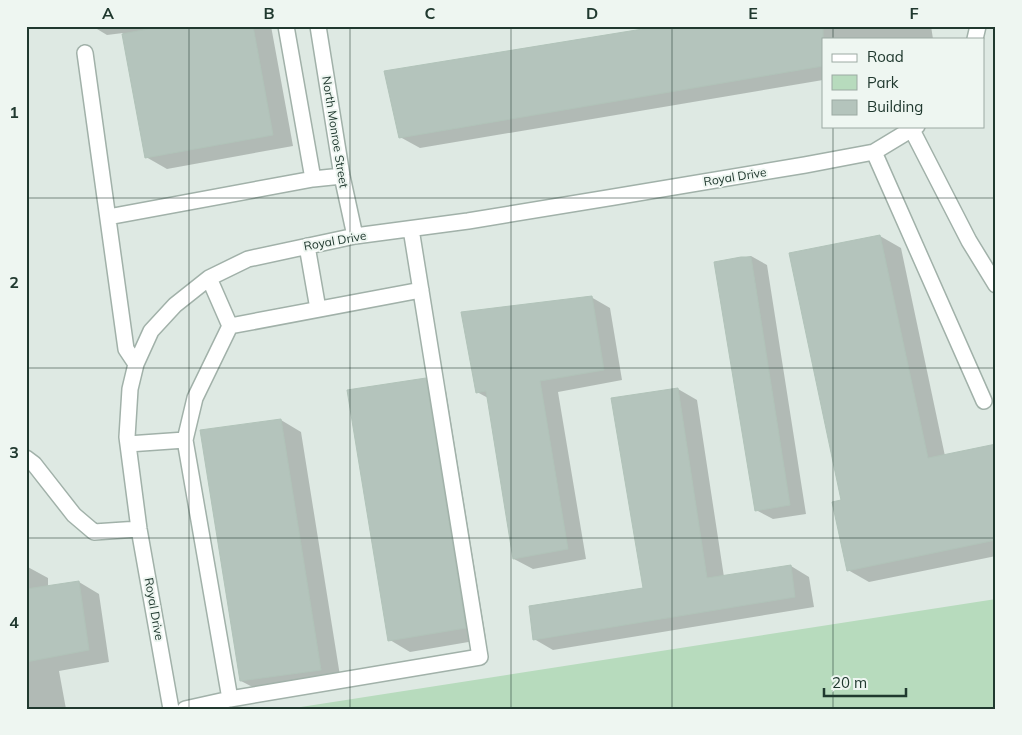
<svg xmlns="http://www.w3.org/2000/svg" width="1022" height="735" font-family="Mulish,sans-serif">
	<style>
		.green { fill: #b7dbbd }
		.shadow { fill: #0003 }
		.building { fill: #b4c4bc; stroke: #b1c3b9 }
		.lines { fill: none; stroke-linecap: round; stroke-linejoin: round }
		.minor-casing { stroke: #a1b1a9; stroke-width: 18 }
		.minor { stroke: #fff; stroke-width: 15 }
		.grid { fill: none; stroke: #20392f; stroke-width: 1; stroke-opacity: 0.55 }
		.labels { text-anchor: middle; stroke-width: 4; stroke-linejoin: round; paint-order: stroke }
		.street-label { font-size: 12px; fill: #20392f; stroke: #eef6f1 }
		.neatline { fill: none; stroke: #20392f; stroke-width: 2 }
		.grid-label { font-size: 16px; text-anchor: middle; font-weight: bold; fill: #20392f }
	</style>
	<rect width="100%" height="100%" fill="#dee9e3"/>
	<!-- green -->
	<path class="green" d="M 996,599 L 996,709 L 288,709 Z"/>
	<!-- shadow -->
	<path class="shadow" d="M 92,26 L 271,26 L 293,146 L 167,169 L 146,157 L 123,33 L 107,35 Z
		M 669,26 L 931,26 L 933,39 L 823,39 L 823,80 L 420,148 L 400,137 Z
		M 880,236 L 901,248 L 945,456 L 996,445 L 996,556 L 869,582 L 848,570 L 843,501 Z
		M 751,256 L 767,265 L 806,514 L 773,519 L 756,510 L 716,263 Z
		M 591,297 L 610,308 L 622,380 L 558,392 L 586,559 L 533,569 L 514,559 L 488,398 L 477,392 Z
		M 425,379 L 446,391 L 486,639 L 410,652 L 390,640 Z
		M 678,389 L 697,400 L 724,577 L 791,566 L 809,577 L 814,607 L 553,650 L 534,639 L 645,589 Z
		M 281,420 L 301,432 L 341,682 L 262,692 L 241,681 Z
		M 26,566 L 48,578 L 48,587 L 79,582 L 99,594 L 109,662 L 59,671 L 66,709 L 26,709 Z"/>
	<!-- building -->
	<path class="building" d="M 163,26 L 253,26 L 273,135 L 145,158 L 122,34 Z
		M 661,26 L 823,26 L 823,66 L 399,138 L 384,71 Z
		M 880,235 L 928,458 L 996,444 L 996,540 L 847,571 L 832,502 L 841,500 L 789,253 Z
		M 741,257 L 751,257 L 790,505 L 755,511 L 714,262 Z
		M 592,296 L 604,370 L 540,381 L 568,549 L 513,559 L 486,391 L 476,393 L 461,312 Z
		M 426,378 L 466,628 L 388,641 L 347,390 Z
		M 678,388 L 707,578 L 791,565 L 795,597 L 533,640 L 529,606 L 643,588 L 611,398 Z
		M 281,419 L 321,670 L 240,681 L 200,430 Z
		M 79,581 L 89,650 L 26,662 L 26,589 Z"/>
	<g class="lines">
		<defs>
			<path id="minor" d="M 286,26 L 313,179
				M 318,26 L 342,176 L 355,236
				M 975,39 L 978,26
				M 85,53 L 126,349 L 136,364
				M 912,130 L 969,241 L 996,285
				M 874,152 L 984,401
				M 108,217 L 313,179 L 342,176
				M 307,246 L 318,309
				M 209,278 L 230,326 L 195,398 L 185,440 L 230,699 L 480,657 L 411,229
				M 230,326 L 421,290
				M 128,444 L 185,440
				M 26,458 L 34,464 L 74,515 L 94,532 L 139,529
				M 171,709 L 139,529 L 127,437 L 130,389 L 136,364 L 151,331 L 175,305 L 209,278 L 248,259 L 355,236 L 468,221 L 614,197 L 805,165 L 874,152 L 917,126
				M 185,709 L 230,699"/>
		</defs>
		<!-- minor casing -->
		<use href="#minor" class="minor-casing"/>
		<!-- minor -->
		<use href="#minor" class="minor"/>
	</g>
	<!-- grid -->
	<path class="grid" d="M 189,26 L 189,709M 350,26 L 350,709M 511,26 L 511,709M 672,26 L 672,709M 833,26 L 833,39M 833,126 L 833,709M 26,198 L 996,198M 26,368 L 996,368M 26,538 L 996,538"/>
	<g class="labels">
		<!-- street labels -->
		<g class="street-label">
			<text transform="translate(335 132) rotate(81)" y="4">North Monroe Street</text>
			<text transform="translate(735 177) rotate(-9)" y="4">Royal Drive</text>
			<text transform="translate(335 241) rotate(-10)" y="4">Royal Drive</text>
			<text transform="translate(154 609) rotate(80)" y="4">Royal Drive</text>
		</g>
	</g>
	<!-- border -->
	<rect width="1022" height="735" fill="none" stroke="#eef6f1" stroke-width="55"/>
	<!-- legend -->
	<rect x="822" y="38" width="162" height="90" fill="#eef6f1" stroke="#9caaa3"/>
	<rect x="832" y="54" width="25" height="8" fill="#ffffff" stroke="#9caaa3"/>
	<text x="867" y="62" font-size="15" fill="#20392f">Road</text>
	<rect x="832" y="75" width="25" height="15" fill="#b7dbbd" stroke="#9caaa3"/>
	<text x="867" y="88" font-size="15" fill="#20392f">Park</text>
	<rect x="832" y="100" width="25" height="15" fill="#b4c4bc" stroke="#9caaa3"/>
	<text x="867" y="112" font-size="15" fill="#20392f">Building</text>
	<!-- scale -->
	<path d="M824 688v8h82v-8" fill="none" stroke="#20392f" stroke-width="2.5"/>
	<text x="832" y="688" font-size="15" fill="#20392f" stroke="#eef6f1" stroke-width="4" paint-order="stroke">20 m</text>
	<rect x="28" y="28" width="966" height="680" class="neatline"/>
	<g class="grid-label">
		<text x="108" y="19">A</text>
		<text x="269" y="19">B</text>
		<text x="430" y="19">C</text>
		<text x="592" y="19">D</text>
		<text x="753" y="19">E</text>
		<text x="914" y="19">F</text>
		<text x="14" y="118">1</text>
		<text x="14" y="288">2</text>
		<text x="14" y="458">3</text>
		<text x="14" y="628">4</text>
	</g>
</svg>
